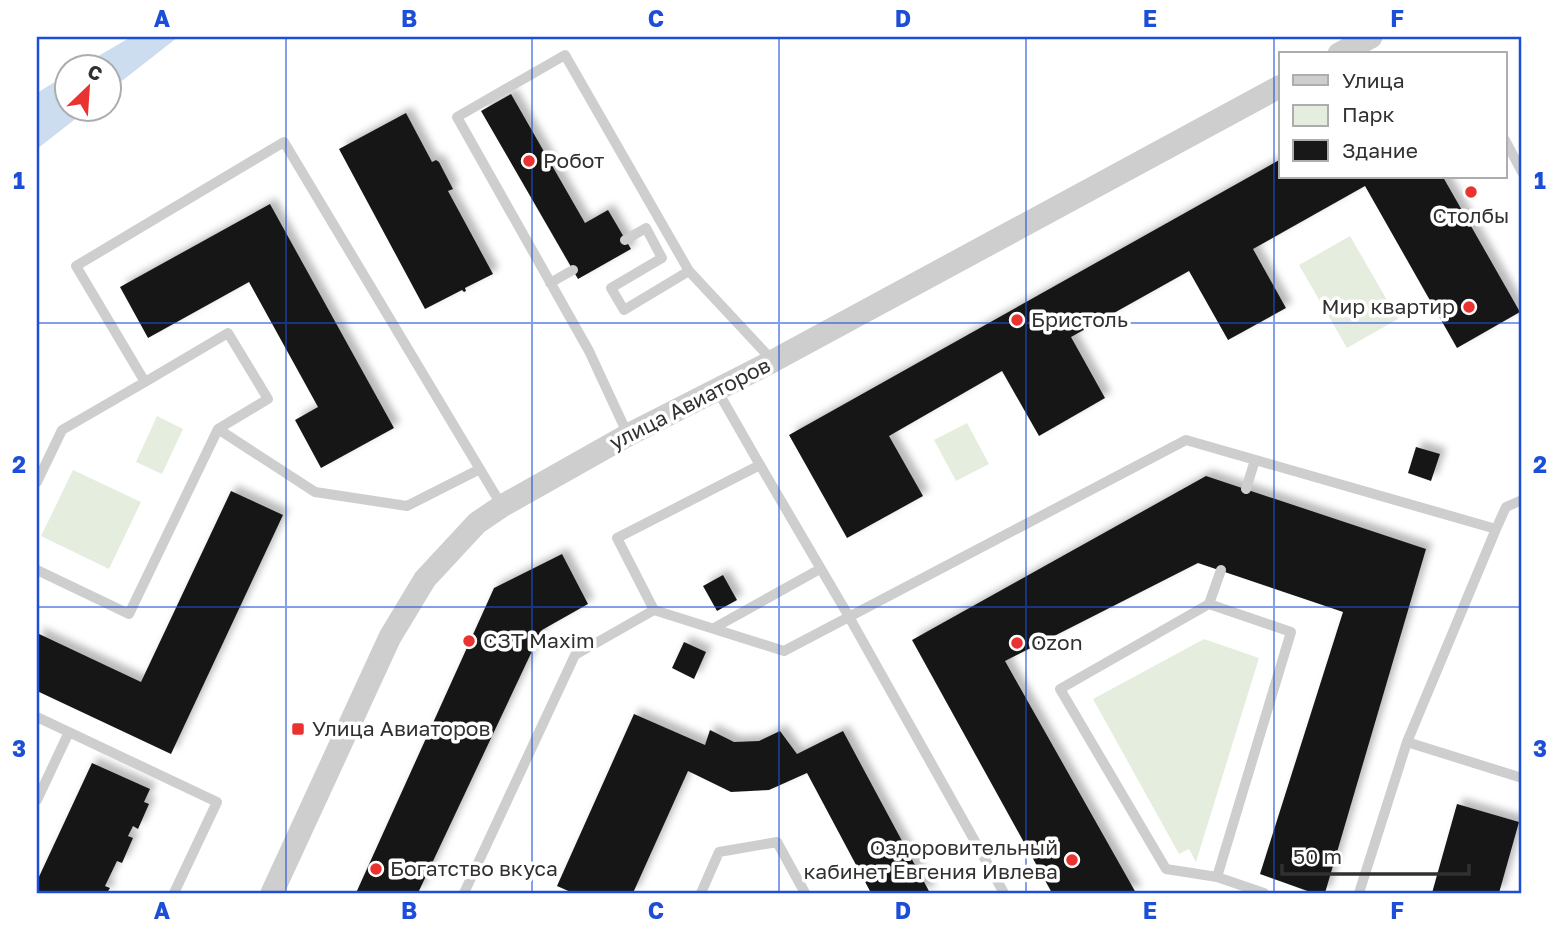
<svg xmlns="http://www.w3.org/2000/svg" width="1559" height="930" font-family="'Golos Text',sans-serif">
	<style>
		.green { fill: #e5eede }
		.water { fill: #cbddee }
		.building { fill: #181818; filter: url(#shadow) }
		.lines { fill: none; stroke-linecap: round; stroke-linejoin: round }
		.service { stroke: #cecece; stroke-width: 10 }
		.minor { stroke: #cecece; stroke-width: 23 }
		.grid { fill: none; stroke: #1d4ed8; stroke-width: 2; stroke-opacity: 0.55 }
		.poi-dot { fill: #ea3230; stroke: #fff; stroke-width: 2.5 }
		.labels { text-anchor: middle; stroke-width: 7; stroke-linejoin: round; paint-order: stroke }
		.poi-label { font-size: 21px; fill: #313131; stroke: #fff; text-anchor: start }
		.street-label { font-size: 21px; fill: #313131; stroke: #fff }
		.neatline { fill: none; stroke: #1d4ed8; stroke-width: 2.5 }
		.grid-label { font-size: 23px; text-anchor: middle; font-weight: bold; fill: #1d4ed8 }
	</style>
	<defs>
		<filter id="shadow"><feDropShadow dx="6" dy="-6" stdDeviation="3.5" flood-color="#0004"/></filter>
	</defs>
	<rect width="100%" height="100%" fill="#fff"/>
	<!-- green -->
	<path class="green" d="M 1350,236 L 1398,319 L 1347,348 L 1299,265 Z
		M 157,416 L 183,429 L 162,474 L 136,462 Z
		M 967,423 L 989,464 L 956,481 L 934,440 Z
		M 73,470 L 141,502 L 109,569 L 41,536 Z
		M 1204,639 L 1259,658 L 1196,862 L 1189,849 L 1179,854 L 1093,699 Z"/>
	<!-- water -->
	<path class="water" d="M 131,37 L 178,37 L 109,91 L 108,66 L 81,66 Z
		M 66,75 L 66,108 L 88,109 L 37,149 L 37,93 Z"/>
	<!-- building -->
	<path class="building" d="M 511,94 L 585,223 L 608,210 L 631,249 L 578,279 L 481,111 Z
		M 406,113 L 432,162 L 436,160 L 439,162 L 453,189 L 448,191 L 493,274 L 465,288 L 466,291 L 464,292 L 462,290 L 425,309 L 339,149 Z
		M 1281,159 L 1281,177 L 1443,177 L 1520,312 L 1457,348 L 1365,186 L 1253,249 L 1286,308 L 1228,340 L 1189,271 L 1071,337 L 1105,398 L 1039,436 L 1002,371 L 889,436 L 923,496 L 847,538 L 789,435 Z
		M 270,204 L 394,428 L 321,468 L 295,420 L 318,407 L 249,282 L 148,338 L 120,287 Z
		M 1416,447 L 1440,454 L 1431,481 L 1408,473 Z
		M 1206,476 L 1426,549 L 1325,893 L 1313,893 L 1260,874 L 1343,612 L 1198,563 L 1005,661 L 1136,893 L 1052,893 L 912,640 Z
		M 231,491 L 283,515 L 171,754 L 37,691 L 37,633 L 141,682 Z
		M 562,554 L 588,604 L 542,630 L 418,893 L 356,893 L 494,588 Z
		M 723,575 L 737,600 L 717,611 L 703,586 Z
		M 684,642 L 706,652 L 694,679 L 672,668 Z
		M 634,714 L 705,745 L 710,730 L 734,742 L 759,741 L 780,731 L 797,754 L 843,731 L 930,893 L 871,893 L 807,773 L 769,790 L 731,792 L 688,771 L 633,893 L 573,893 L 557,886 Z
		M 92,763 L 150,789 L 144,802 L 149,804 L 138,829 L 133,826 L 128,836 L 133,838 L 122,863 L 117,861 L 105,886 L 110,888 L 107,893 L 37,893 L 37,881 Z
		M 1457,804 L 1519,822 L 1499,893 L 1432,893 Z"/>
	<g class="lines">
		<!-- service -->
		<path class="service" d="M 1505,140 L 1522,172
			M 625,240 L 646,228 L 662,258 L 611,288 L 624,310 L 689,271
			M 550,283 L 573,270
			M 717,390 L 760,465 L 617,538 L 654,610 L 784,651 L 1186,440 L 1496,529
			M 628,435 L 589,351 L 457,117 L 565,55 L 689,271 L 773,361
			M 760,465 L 848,615 L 1004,893
			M 480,469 L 407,506 L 315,492 L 218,429 L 268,399 L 228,333 L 145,382 L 76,266 L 284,142 L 502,506
			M 37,482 L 62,430 L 145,382
			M 1246,489 L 1255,460
			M 37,570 L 129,614 L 218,429
			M 1209,604 L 1221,570
			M 714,628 L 820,569
			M 37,717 L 217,802 L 174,893
			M 1407,742 L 1522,778
			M 37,800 L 69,732
			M 1217,877 L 1291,632 L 1209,604 L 1060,689 L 1166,869 L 1217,877 L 1264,893
			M 464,893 L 575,655 L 654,610
			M 701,893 L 719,852 L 777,842 L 805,893
			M 1359,893 L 1407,742 L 1496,529 L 1506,507 L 1522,500"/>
		<!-- minor -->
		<path class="minor" d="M 1339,54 L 1371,37
			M 272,893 L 390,637 L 425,579 L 477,523 L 502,506 L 628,435 L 773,361 L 1281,86"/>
	</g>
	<!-- grid -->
	<path class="grid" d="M 286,37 L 286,893M 532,37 L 532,893M 779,37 L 779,893M 1026,37 L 1026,893M 1274,37 L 1274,893M 37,323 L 1522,323M 37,607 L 1522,607"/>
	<!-- markers -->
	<g class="poi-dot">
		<circle cx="529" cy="161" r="7"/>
		<circle cx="1471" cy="192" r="7"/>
		<circle cx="1469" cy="307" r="7"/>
		<circle cx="1017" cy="320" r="7"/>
		<circle cx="469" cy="641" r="7"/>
		<circle cx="1017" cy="643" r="7"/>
		<rect x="291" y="722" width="14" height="14" rx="3.5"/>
		<circle cx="1072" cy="860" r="7"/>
		<circle cx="376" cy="869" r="7"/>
	</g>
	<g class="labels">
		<!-- poi labels -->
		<g class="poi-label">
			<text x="543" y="168">Робот</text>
			<text x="1471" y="223" text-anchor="middle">Столбы</text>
			<text x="1455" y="314" text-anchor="end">Мир квартир</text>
			<text x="1031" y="327">Бристоль</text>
			<text x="483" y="648">СЗТ Maxim</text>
			<text x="1031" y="650">Ozon</text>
			<text x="312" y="736">Улица Авиаторов</text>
			<text x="1058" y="855" text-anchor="end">Оздоровительный<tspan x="1058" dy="24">кабинет Евгения Ивлева</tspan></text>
			<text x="390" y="876">Богатство вкуса</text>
		</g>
		<!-- street labels -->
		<g class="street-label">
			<text transform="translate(690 404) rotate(-27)" y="7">улица Авиаторов</text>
		</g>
	</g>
	<!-- border -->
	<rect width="1559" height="930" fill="none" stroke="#ffffff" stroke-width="77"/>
	<!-- legend -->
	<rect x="1279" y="52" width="228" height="126" fill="#ffffff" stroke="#adadad" stroke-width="2"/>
	<rect x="1293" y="75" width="35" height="10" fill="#cecece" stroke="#adadad" stroke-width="2"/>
	<text x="1342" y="88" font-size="21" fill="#313131">Улица</text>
	<rect x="1293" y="105" width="35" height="21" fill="#e5eede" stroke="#adadad" stroke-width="2"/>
	<text x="1342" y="122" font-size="21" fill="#313131">Парк</text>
	<rect x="1293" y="140" width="35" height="21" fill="#181818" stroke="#adadad" stroke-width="2"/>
	<text x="1342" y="158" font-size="21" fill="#313131">Здание</text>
	<!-- north arrow -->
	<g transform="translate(88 88) rotate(25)"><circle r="33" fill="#ffffff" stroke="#adadad" stroke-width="2"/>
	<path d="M0-5L12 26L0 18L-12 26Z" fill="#ea3230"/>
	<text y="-10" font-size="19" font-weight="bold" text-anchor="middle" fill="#313131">С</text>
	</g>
	<!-- scale -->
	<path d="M1282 864v10h187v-10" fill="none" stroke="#313131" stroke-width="3.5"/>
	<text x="1293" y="864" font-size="21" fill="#313131" stroke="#ffffff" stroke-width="5" paint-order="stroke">50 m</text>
	<rect x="38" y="38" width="1482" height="854" class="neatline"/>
	<g class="grid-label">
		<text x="162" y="27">A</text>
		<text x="409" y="27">B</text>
		<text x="656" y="27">C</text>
		<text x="903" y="27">D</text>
		<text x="1150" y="27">E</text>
		<text x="1397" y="27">F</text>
		<text x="19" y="189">1</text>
		<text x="1540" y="189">1</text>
		<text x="19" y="473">2</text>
		<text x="1540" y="473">2</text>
		<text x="19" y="757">3</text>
		<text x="1540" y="757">3</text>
		<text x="162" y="919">A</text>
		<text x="409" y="919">B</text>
		<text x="656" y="919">C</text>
		<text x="903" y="919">D</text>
		<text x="1150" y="919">E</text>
		<text x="1397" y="919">F</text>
	</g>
</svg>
